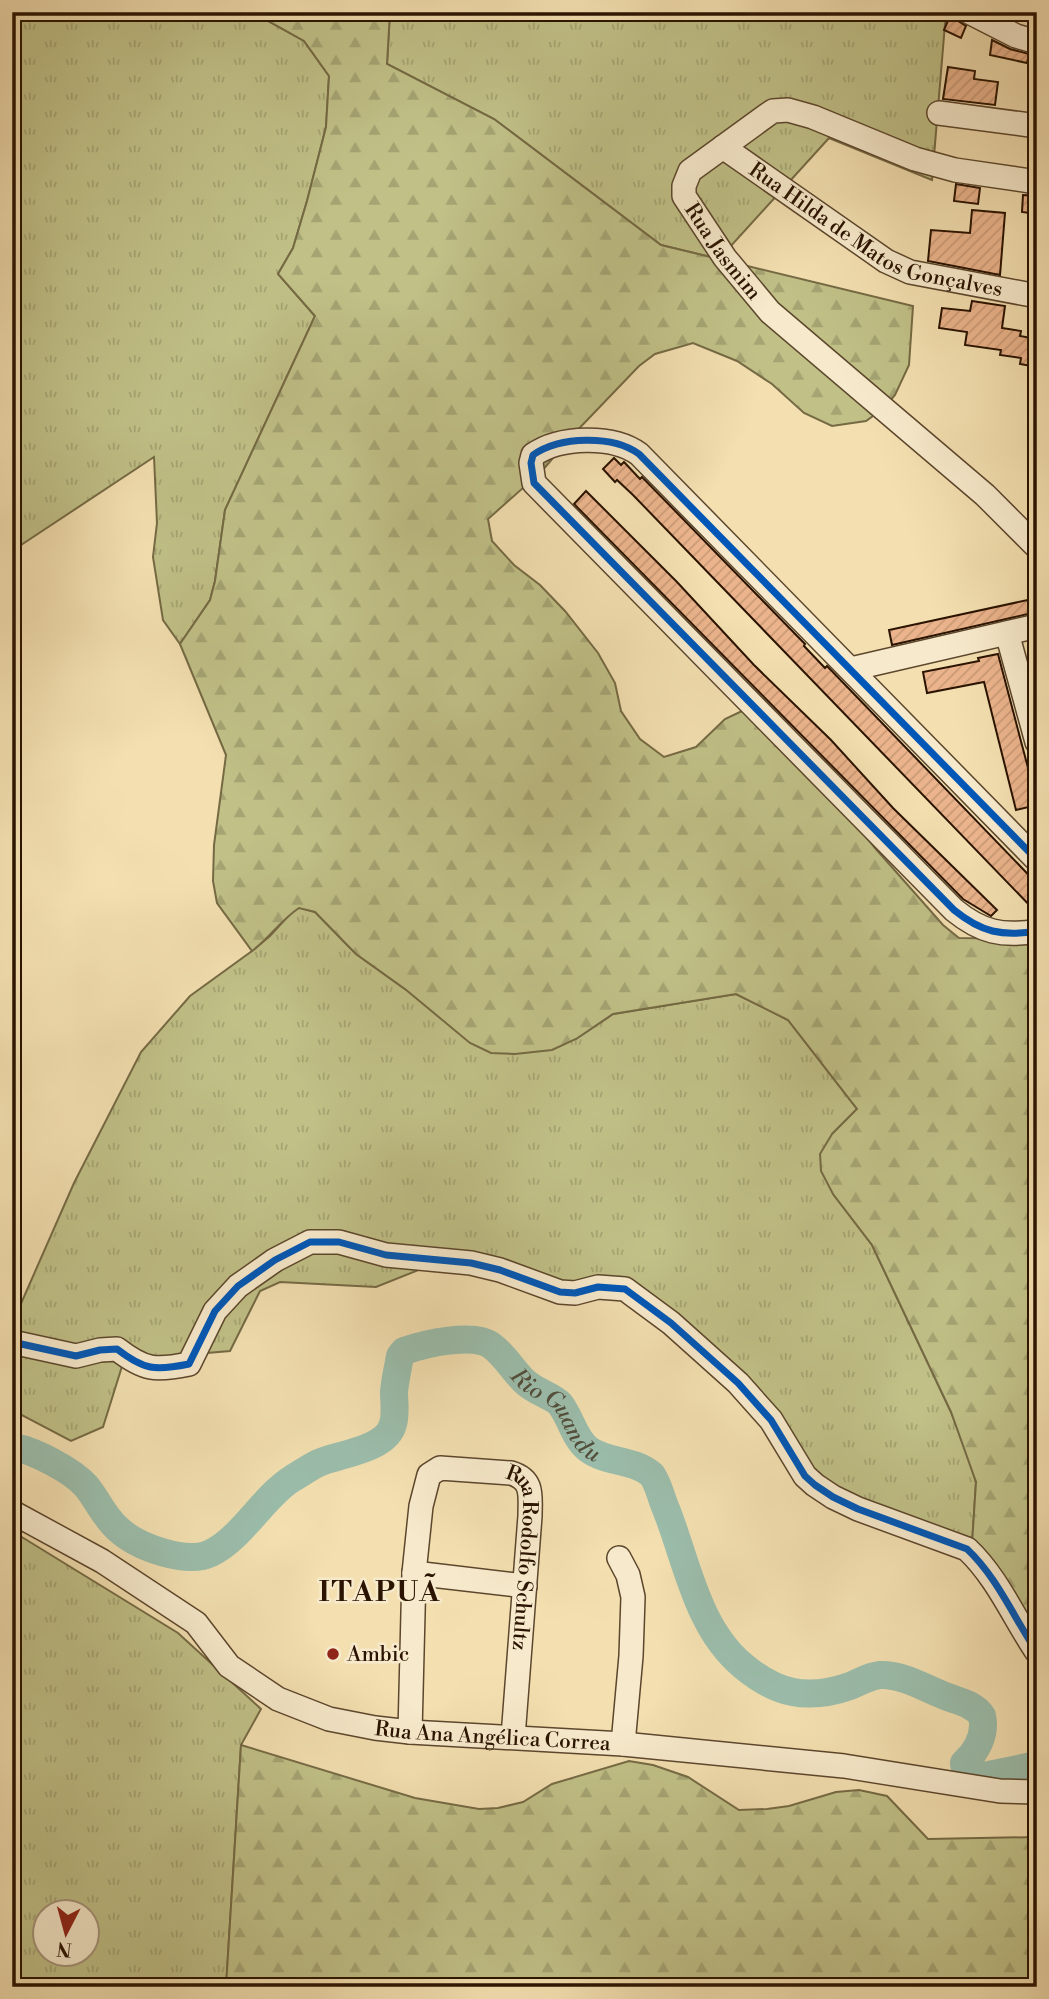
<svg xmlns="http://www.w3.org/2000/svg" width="1049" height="1999" font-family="'Libre Bodoni',serif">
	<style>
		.grass { fill: url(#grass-tufts); stroke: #756a44; stroke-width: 2; fill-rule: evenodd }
		.forest { fill: url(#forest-firs); stroke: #756a44; stroke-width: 2 }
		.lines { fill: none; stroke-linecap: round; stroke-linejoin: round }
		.river { stroke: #9bbdab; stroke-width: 28 }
		.building { fill: url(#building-hatch); stroke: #2a1300; stroke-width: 2 }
		.minor-casing { stroke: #5c462c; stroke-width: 26 }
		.minor { stroke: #f7eacc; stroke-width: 23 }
		.cycleway-casing { stroke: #f7eacc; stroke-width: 11 }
		.cycleway { stroke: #0057b8; stroke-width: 7 }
		.poi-dot { fill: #8f2418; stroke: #f7eacc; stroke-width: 2.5 }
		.labels { text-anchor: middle; stroke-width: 5; stroke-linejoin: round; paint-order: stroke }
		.street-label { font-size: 21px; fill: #2a1300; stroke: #f7eacc }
		.poi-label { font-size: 21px; fill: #2a1300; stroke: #f7eacc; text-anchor: start }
		.water-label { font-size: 23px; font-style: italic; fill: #524e3c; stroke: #f7eacc }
		.district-label { font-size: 28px; font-weight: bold; letter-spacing: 2px; fill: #2a1300; stroke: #f7eacc }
	</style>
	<defs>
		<pattern id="grass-tufts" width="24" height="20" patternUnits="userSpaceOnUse" patternTransform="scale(1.75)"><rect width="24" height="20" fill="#c0c087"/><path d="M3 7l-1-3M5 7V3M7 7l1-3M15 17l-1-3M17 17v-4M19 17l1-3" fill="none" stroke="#a5a473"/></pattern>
		<pattern id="forest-firs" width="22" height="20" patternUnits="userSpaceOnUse" patternTransform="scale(1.75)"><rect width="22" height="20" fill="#c0c087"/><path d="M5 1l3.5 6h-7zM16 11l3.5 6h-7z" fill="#a5a473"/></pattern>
		<pattern id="building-hatch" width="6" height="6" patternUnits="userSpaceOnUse" patternTransform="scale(1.75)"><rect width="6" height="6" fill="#ebb48c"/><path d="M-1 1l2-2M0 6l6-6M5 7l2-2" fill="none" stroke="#ca9a77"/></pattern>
	</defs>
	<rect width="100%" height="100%" fill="#f3dfb0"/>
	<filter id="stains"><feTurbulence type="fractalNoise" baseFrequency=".00286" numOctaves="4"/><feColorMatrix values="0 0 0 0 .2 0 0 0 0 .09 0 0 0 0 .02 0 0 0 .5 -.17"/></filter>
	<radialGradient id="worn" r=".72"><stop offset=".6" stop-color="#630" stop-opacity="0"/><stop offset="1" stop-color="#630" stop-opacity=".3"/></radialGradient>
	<!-- grass -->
	<path class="grass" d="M 12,12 L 247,12 L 268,21 L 304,41 L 329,76 L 326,127 L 307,201 L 293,248 L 278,274 L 315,316 L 225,510 L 215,581 L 210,600 L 180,644 L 163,620 L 153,557 L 157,523 L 154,457 L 12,551 Z
		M 390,12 L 946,12 L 932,180 L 829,138 L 719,259 L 661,245 L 494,119 L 387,64 Z
		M 299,907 L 315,912 L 356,954 L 405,989 L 576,1039 L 613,1014 L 736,994 L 788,1020 L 857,1109 L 832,1134 L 833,1194 L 872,1245 L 951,1412 L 966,1449 L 976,1482 L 972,1544 L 808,1490 L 783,1443 L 666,1326 L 630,1296 L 493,1269 L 426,1267 L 376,1287 L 280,1282 L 260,1291 L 230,1351 L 124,1360 L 103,1427 L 71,1441 L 12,1410 L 12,1324 L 74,1183 L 141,1052 L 190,996 L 252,951 L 270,936 L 290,914 Z
		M 12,1531 L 178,1633 L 261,1709 L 241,1745 L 226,1987 L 12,1987 ZM 46,1912 L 88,1912 L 88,1954 L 46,1954 Z"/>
	<!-- forest -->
	<path class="forest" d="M 247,12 L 390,12 L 387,64 L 494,119 L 661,245 L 913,306 L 909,365 L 895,395 L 884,408 L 866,421 L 832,426 L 804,413 L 772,384 L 737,361 L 693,343 L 655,354 L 639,366 L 569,439 L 542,471 L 488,519 L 492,541 L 514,565 L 540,585 L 565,611 L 598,653 L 615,683 L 621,711 L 640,739 L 664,757 L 696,747 L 725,719 L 742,711 L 831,791 L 875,848 L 943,925 L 959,938 L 1037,939 L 1037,1655 L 972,1544 L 976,1482 L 951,1412 L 872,1245 L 833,1194 L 821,1171 L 820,1154 L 832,1134 L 857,1109 L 788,1020 L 736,994 L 613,1014 L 576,1039 L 552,1050 L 515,1054 L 491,1053 L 470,1043 L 405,989 L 356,954 L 315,912 L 299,908 C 282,919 269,938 252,951 L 217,903 L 213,881 L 214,845 L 226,755 L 180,644 L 210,600 L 215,581 L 225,510 L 315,316 L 278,274 L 293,248 L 307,201 L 326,127 L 329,76 L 304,41 L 268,21 Z
		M 241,1745 L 415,1798 L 479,1809 L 498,1808 L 523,1802 L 552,1784 L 629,1761 L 653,1765 L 688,1777 L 739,1810 L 767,1809 L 789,1806 L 836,1792 L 859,1790 L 887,1796 L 928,1839 L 1037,1837 L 1037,1987 L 226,1987 Z"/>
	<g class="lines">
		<!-- river -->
		<path class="river" id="s1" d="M 12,1447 C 32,1449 73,1471 86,1486 C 97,1499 104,1517 118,1529 C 137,1547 187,1565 211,1553 C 241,1539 263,1497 293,1478 C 302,1473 311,1466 321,1462 C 341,1454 387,1449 393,1424 C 396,1414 394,1402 394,1392 C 395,1380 398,1368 400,1356 L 404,1351 C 424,1344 474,1332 492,1346 C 505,1356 513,1370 524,1381 C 535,1392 553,1396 560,1404 C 571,1418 574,1438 588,1449 C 606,1463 635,1459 652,1475 C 659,1485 661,1498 666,1509 C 687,1562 697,1627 742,1665 C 776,1694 807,1701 850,1686 C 860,1682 869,1676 880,1675 C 902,1674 925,1688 945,1696 C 958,1701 974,1704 982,1716 C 986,1734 977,1751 964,1763 L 965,1770 L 984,1776 L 1037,1765"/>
	</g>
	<!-- building -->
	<path class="building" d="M 950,16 L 966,26 L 961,38 L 944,30 Z
		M 992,40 L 1010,49 L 1029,54 L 1027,63 L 990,55 Z
		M 948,67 L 975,71 L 974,79 L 998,82 L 995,105 L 943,99 Z
		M 956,184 L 980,188 L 978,204 L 954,201 Z
		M 1023,195 L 1037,196 L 1037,214 L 1022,212 Z
		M 972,210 L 1005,213 L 1000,275 L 928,261 L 931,230 L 970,233 Z
		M 972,301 L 1005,306 L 1002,328 L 1021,331 L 1020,336 L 1037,339 L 1037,367 L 1020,364 L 1021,358 L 1000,355 L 1001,350 L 965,345 L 967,332 L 939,328 L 942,308 L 970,311 Z
		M 614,458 L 621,465 L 624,462 L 640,479 L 642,477 L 805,644 L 804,646 L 825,668 L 827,666 L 1022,868 L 1037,884 L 1037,913 L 633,495 L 617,480 L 615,482 L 603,469 Z
		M 586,491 L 677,582 L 754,665 L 831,740 L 893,808 L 997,910 L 991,916 L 963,899 L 574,504 Z
		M 1037,598 L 1037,612 L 892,645 L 889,630 Z
		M 998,654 L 1037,802 L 1037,805 L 1016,810 L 984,682 L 927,693 L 923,672 L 979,661 L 978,658 Z"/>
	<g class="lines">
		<defs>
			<g id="minor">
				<path d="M 969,12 L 1016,36 L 1037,42"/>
				<path d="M 939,113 L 1037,126"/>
				<path id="s2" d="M 723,147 L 886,261 L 910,272 L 1037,296"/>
				<path id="s3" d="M 1037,182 L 955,170 L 915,159 L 813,117 L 788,110 L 773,111 L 767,115 L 690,171 L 684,186 L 684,196 L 725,258 L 770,312 L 985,495 L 1037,547"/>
				<path d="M 1007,633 L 1037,742"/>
				<path d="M 851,669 L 1037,626"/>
				<path d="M 1037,860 L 639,454 C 613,435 560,436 533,455 L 531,463 L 534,483 L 954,910 C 981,932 1002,937 1037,931"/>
				<path d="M 12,1342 L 76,1356 L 100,1350 L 117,1349 C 144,1370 155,1371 189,1364 L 215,1311 L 238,1286 L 275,1260 L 310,1242 L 339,1242 L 386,1255 L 471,1263 L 500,1270 L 560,1292 L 575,1293 L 598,1287 L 625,1289 L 671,1323 L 738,1383 L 771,1420 L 805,1476 L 815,1485 L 833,1497 L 858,1509 L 967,1549 C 997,1577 1014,1618 1037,1652"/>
				<path id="s4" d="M 12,1512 L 102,1561 L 196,1623 L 229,1666 L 278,1699 L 329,1719 L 375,1728 L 410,1732 L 623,1744 L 844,1766 L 1000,1791 L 1037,1792"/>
				<path d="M 619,1558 L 628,1575 L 633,1597 L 631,1656 L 623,1744"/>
				<path d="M 414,1573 L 525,1586"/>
				<path id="s5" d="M 410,1732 L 414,1573 L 421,1506 L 429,1475 L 440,1468 L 511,1473 C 534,1480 530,1496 530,1516 L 513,1737"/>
			</g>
		</defs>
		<!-- minor casing -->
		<use href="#minor" class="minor-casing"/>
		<!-- minor -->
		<use href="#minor" class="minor"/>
		<defs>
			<path id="cycleway" d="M 1037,860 L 639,454 C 613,435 560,436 533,455 L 531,463 L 534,483 L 954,910 C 981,932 1002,937 1037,931
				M 12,1342 L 76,1356 L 100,1350 L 117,1349 C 144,1370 155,1371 189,1364 L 215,1311 L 238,1286 L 275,1260 L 310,1242 L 339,1242 L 386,1255 L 471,1263 L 500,1270 L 560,1292 L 575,1293 L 598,1287 L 625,1289 L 671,1323 L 738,1383 L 771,1420 L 805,1476 L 815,1485 L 833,1497 L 858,1509 L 967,1549 C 997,1577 1014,1618 1037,1652"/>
		</defs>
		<!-- cycleway casing -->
		<use href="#cycleway" class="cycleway-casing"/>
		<!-- cycleway -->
		<use href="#cycleway" class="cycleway"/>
	</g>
	<!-- markers -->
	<circle class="poi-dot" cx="333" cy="1654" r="7"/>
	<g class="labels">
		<!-- street labels -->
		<g class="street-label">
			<text dy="7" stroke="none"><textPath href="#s2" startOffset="177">Rua Hilda de Matos Gonçalves</textPath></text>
			<text dy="7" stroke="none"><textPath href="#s3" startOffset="472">Rua Jasmim</textPath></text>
			<text dy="7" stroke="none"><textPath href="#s5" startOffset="434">Rua Rodolfo Schultz</textPath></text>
			<text dy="7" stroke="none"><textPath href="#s4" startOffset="548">Rua Ana Angélica Correa</textPath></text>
		</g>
		<!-- poi labels -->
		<g class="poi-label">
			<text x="347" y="1661">Ambic</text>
		</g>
		<!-- water labels -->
		<g class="water-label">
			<text dy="8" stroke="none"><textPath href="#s1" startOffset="728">Rio Guandu</textPath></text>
		</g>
		<!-- district labels -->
		<g class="district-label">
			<text x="380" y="1601">ITAPUÃ</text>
		</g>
	</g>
	<!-- margin -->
	<rect width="1049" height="1999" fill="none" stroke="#f3dfb0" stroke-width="42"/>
	<rect x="14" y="14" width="1021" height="1971" fill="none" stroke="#2a1300" stroke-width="3.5"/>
	<rect x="21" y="21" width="1007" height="1957" fill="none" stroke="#2a1300" stroke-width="2"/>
	<!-- north arrow -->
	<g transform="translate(66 1933) rotate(186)"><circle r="33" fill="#f7eacc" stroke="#a5947a" stroke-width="2"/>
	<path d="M0-5L12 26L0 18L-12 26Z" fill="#8f2418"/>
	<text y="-10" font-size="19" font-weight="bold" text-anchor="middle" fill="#2a1300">N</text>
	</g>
	<rect width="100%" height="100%" filter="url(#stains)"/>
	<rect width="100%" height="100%" fill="url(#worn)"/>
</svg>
